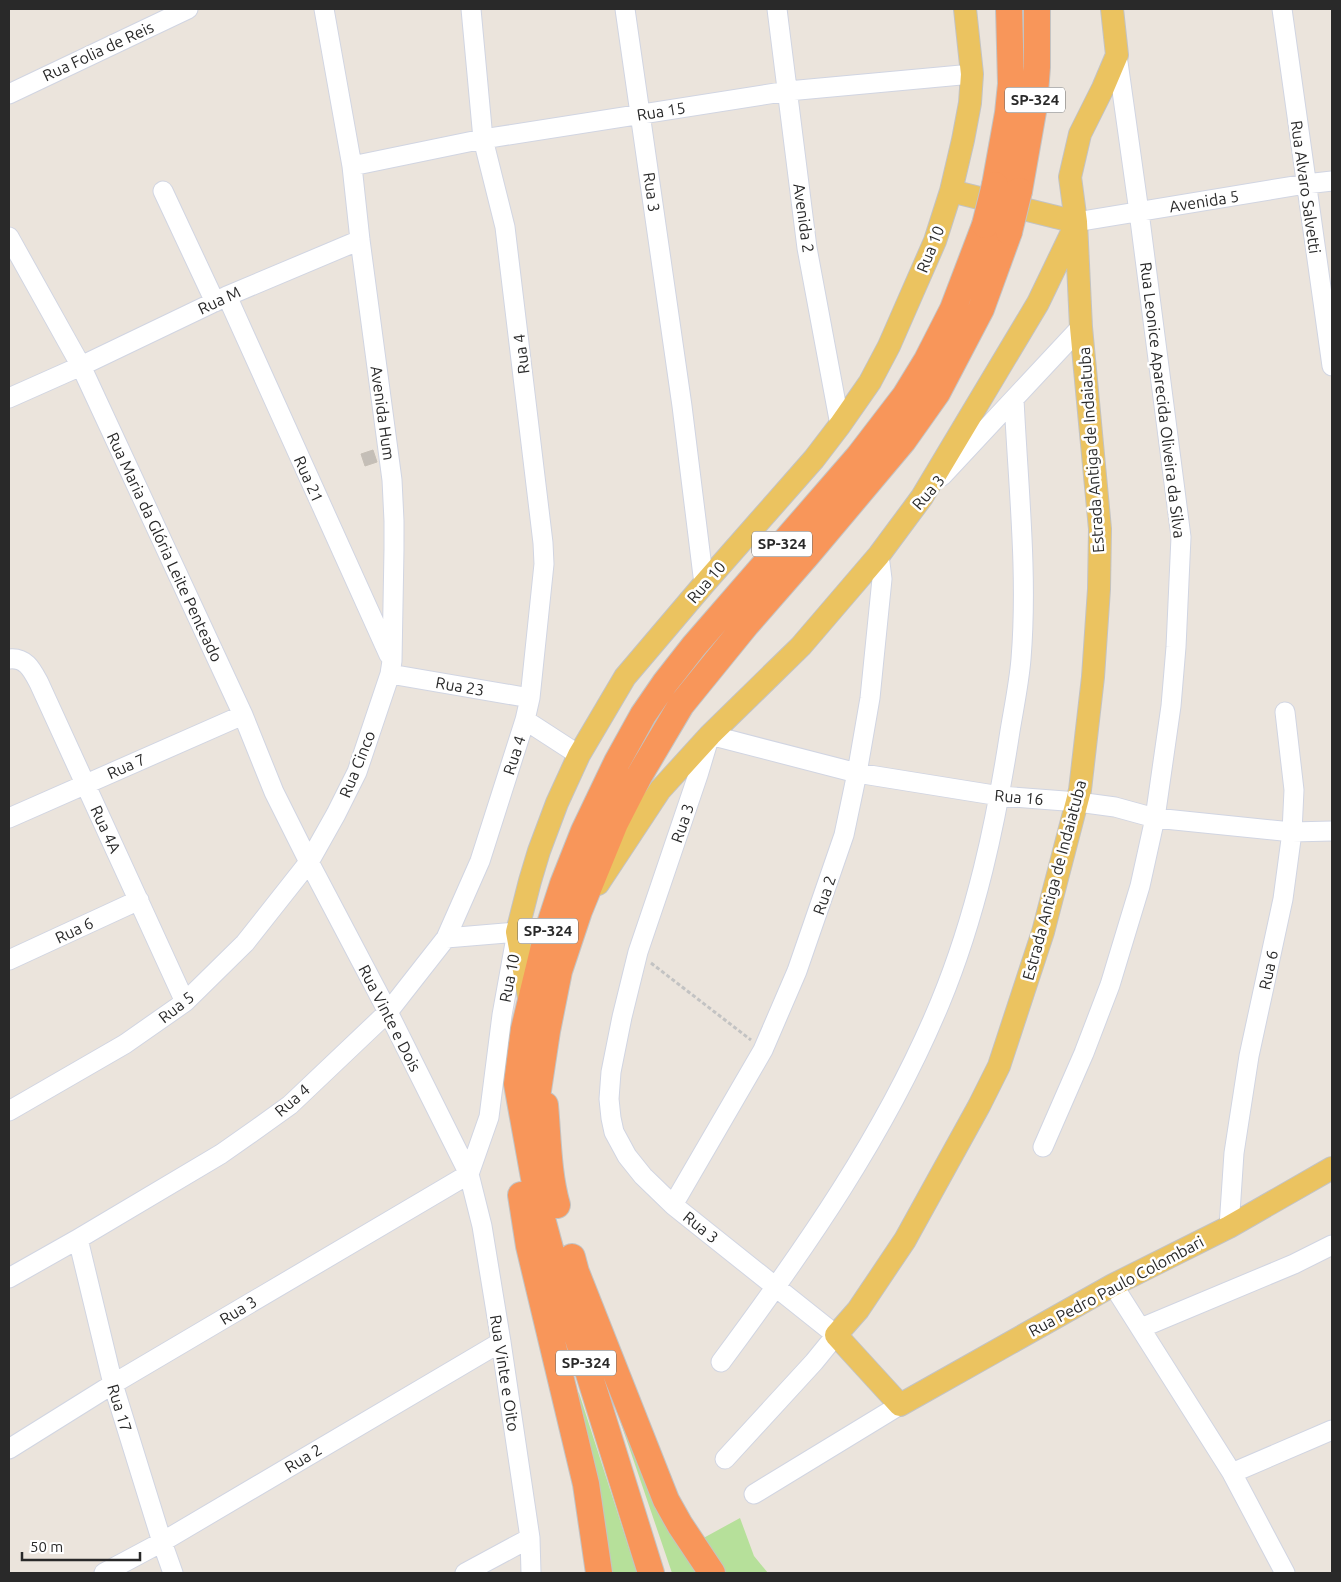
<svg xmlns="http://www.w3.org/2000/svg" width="1341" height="1582" font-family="Ubuntu,sans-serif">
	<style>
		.green { fill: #b6e09a }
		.building { fill: #c4beb7; stroke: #c6bfb6 }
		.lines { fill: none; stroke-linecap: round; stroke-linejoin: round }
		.minor-casing { stroke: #d1d5e2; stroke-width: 21 }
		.major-casing { stroke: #c3c3c3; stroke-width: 24 }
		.highway-casing { stroke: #c3c3c3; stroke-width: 28 }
		.path { stroke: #c3c3c3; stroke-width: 3; stroke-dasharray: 4 2.5; stroke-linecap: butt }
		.minor { stroke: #fff; stroke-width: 19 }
		.major { stroke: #ebc360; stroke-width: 22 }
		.highway { stroke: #f8965a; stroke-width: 26 }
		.highway-bridge-casing { stroke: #c3c3c3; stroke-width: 28; stroke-linecap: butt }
		.highway-bridge { stroke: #f8965a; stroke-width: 26 }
		.labels { text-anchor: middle; stroke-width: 5; stroke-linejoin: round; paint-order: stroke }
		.shield { fill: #fff; stroke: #696969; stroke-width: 1 }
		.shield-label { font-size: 15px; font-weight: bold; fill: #292929 }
		.street-label { font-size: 16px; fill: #292929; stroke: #fff }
	</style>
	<rect width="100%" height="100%" fill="#ebe4dc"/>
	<!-- green -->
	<path class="green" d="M 572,1389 L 579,1393 L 637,1573 L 610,1573 Z
		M 612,1397 L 701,1573 L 672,1573 Z
		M 740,1518 L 754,1556 L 768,1573 L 722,1573 L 698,1541 Z"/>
	<!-- building -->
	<path class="building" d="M 373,450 L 377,462 L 365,466 L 361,454 Z"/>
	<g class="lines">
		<defs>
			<path id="minor" d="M 625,9 L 682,406 L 704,584
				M 777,9 L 807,248 L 840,425
				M 1282,9 L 1332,366
				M 9,94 L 188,9
				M 352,166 L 483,139 L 788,91 L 972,74
				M 163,191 L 215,302
				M 1076,222 L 1306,184 L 1332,181
				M 9,237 L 81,366 L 243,715 L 274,792 L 309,862 L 388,1012 L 469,1174 L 482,1226 L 501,1342 L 530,1538 L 531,1573
				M 227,296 L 389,655
				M 9,398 L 81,366 L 227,296 L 360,240
				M 942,476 L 1081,327
				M 9,659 C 26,657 32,670 39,683 L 185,1002
				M 390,674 L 530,698
				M 525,720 L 579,755
				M 9,818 L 243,715
				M 446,938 L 517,932 L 502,1015 L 489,1117 L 469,1174
				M 9,960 L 139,900
				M 9,1111 L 125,1044 L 185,1002 L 245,943 L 309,862 L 336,814 L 357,772 L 390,674 L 392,661 L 394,549 L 394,521 L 392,480 L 360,240 L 352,166 L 324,9
				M 1043,1147 L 1084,1053 L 1110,985 L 1140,886 L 1155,818 L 1171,706 L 1176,647 L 1181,537 L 1139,212 L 1117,55
				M 673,1205 L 763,1050 L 797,971 L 844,835 L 857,773 L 870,698 L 882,579 L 879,555
				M 1229,1227 L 1234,1153 L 1249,1056 L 1283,899 L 1292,832 L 1294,790 L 1285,712
				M 78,1239 L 113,1384 L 162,1542 L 173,1573
				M 9,1278 L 78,1239 L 221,1154 L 258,1128 L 290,1105 L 388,1012 L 446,938 L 480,861 L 525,720 L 530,698 L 544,564 L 543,543 L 505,227 L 483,139 L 471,9
				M 1113,1285 L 1232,1473 L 1285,1573
				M 1141,1328 L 1294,1264 L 1332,1245
				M 721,1362 C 805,1249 886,1133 940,1003 C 976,916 996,823 1010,731 C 1014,707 1019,683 1021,659 C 1028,573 1018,485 1014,399
				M 9,1449 L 113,1384 L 469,1174
				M 725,1459 L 814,1362 L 836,1335 L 673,1205 L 643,1176 L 627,1156 L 614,1132 L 611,1118 L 609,1099 L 611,1072 L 622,1017 L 638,952 L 698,775 L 710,735 L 857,773 L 1000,796 L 1078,802 L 1115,807 L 1155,818 L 1292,832 L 1332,831
				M 1232,1473 L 1332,1430
				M 754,1494 L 900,1405
				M 104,1573 L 162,1542 L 501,1342
				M 465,1573 L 530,1538"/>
			<path id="major" d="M 1112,9 L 1117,55 L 1103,88 L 1080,134 L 1070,177 L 1076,222 L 1081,327 L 1100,529 L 1099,589 L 1093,677 L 1080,790 L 1043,932 L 999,1066 L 979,1106 L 905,1240 L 858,1310 L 836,1335 L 900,1405 L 1113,1285 L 1229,1227 L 1332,1168
				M 951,191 L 1076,222
				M 598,884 L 660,790 L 710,735 L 801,646 L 879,555 L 922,497 L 1038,303 L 1075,226
				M 530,1003 L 517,932 L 530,881 L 539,851 L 557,803 L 579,755 L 625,677 L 704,584 L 814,459 L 840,425 L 870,382 L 889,346 L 910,298 L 935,241 L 951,191 L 963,140 L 970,103 L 972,74 L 965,9"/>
			<path id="highway" d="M 995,185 L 1008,113 L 1011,84 L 1009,9
				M 1019,191 L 1034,106 L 1037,67 L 1037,9
				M 545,1105 C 548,1138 548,1174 557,1205
				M 532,1130 L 547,1031 L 559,971 L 579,911 L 615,823 L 639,776 L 681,705 L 746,625 L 808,554 L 903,441 L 937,393 L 981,309 L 1009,232
				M 521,1195 L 529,1246 L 586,1484 L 599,1573
				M 572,1257 L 576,1272 L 666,1500 L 680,1525 L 712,1573
				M 651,1573 L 551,1252 L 540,1211 L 517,1084 L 524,1029 L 548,930 L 563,884 L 584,831 L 617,762 L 643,715 L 665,683 L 694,646 L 859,456 L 905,396 L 927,360 L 953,309 L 985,225"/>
		</defs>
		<!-- minor casing -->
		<use href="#minor" class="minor-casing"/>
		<!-- major casing -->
		<use href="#major" class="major-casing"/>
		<!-- highway casing -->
		<use href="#highway" class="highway-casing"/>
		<!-- path -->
		<path class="path" d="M 651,963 L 751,1040"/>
		<!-- minor -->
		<use href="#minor" class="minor"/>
		<!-- major -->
		<use href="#major" class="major"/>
		<!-- highway -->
		<use href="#highway" class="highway"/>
		<defs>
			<path id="highway-bridge" d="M 985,225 L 995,185
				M 1009,232 L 1019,191"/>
		</defs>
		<!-- highway-bridge casing -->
		<use href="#highway-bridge" class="highway-bridge-casing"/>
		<!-- highway-bridge -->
		<use href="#highway-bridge" class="highway-bridge"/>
	</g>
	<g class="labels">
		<!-- shield labels -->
		<g class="shield">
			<rect x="1005" y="87.5" width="60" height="25" rx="4"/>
			<rect x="752" y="531.5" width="60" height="25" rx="4"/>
			<rect x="518" y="918.5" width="60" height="25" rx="4"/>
			<rect x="556" y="1350.5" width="60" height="25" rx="4"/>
		</g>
		<g class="shield-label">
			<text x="1035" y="105">SP-324</text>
			<text x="782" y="549">SP-324</text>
			<text x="548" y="936">SP-324</text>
			<text x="586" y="1368">SP-324</text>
		</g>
		<!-- street labels -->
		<g class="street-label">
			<text transform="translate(98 51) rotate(-25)" y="6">Rua Folia de Reis</text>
			<text transform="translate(661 111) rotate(-9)" y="6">Rua 15</text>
			<text transform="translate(1306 187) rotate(82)" y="6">Rua Alvaro Salvetti</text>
			<text transform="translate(652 192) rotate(82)" y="6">Rua 3</text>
			<text transform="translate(1204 201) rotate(-9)" y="6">Avenida 5</text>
			<text transform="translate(804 218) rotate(82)" y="6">Avenida 2</text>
			<text transform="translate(930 249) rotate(-68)" y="6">Rua 10</text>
			<text transform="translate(219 300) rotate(-25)" y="6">Rua M</text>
			<text transform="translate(521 354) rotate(-97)" y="6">Rua 4</text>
			<text transform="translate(1163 400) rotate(83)" y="6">Rua Leonice Aparecida Oliveira da Silva</text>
			<text transform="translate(383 413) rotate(82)" y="6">Avenida Hum</text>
			<text transform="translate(1091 450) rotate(-94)" y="6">Estrada Antiga de Indaiatuba</text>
			<text transform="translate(309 479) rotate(66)" y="6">Rua 21</text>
			<text transform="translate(928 492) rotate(-49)" y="6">Rua 3</text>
			<text transform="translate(165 547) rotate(65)" y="6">Rua Maria da Glória Leite Penteado</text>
			<text transform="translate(706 582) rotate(-49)" y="6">Rua 10</text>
			<text transform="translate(460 686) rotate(10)" y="6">Rua 23</text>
			<text transform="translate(514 755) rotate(-72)" y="6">Rua 4</text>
			<text transform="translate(357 764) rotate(-68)" y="6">Rua Cinco</text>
			<text transform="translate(126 766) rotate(-24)" y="6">Rua 7</text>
			<text transform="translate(1019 797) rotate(5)" y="6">Rua 16</text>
			<text transform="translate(682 823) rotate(-71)" y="6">Rua 3</text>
			<text transform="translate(106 829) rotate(65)" y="6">Rua 4A</text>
			<text transform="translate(1054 880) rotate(-75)" y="6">Estrada Antiga de Indaiatuba</text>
			<text transform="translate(824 895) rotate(-71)" y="6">Rua 2</text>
			<text transform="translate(74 930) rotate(-25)" y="6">Rua 6</text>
			<text transform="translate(1268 970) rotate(-78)" y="6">Rua 6</text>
			<text transform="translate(509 978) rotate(-79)" y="6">Rua 10</text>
			<text transform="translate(176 1007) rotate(-38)" y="6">Rua 5</text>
			<text transform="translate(390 1018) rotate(63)" y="6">Rua Vinte e Dois</text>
			<text transform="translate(292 1100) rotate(-41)" y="6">Rua 4</text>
			<text transform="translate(701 1227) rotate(39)" y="6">Rua 3</text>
			<text transform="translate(1116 1286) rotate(-28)" y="6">Rua Pedro Paulo Colombari</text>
			<text transform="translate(238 1310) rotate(-31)" y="6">Rua 3</text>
			<text transform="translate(505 1373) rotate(81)" y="6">Rua Vinte e Oito</text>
			<text transform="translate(120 1408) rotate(73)" y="6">Rua 17</text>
			<text transform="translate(303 1458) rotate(-31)" y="6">Rua 2</text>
		</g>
	</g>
	<!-- border -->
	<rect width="1341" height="1582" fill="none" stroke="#292929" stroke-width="20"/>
	<!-- scale -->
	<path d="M22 1552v8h118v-8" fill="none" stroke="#292929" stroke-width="2.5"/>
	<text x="30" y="1552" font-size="15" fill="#292929" stroke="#ffffff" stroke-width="4" paint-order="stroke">50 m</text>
</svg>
